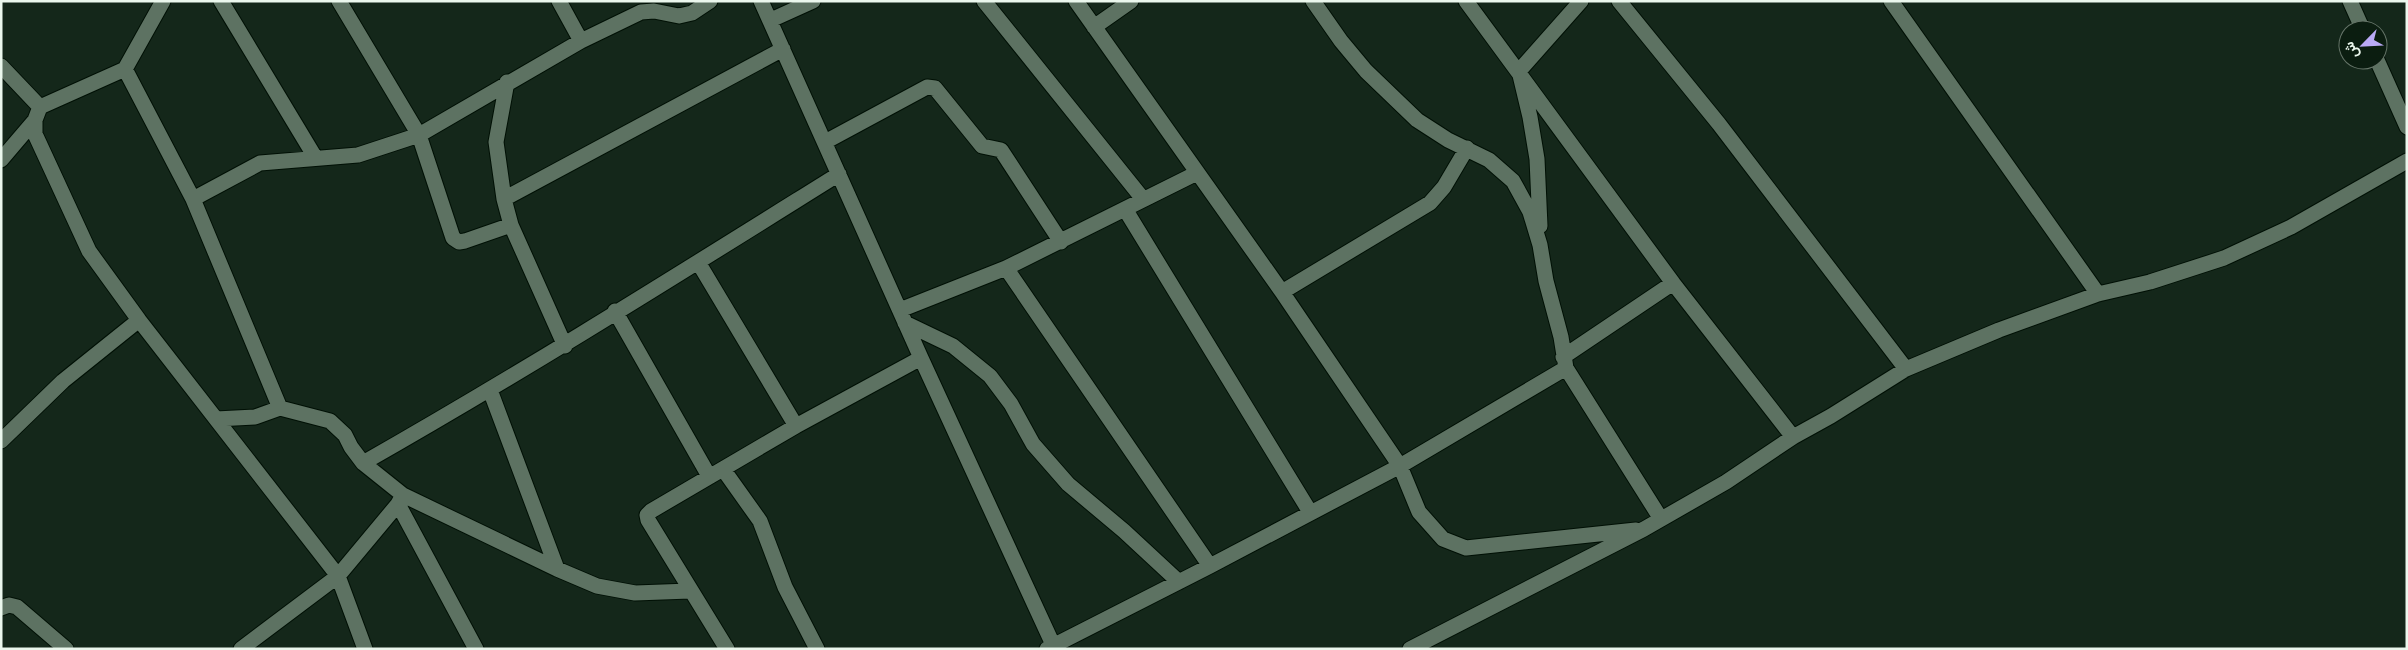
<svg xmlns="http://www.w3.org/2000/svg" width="2408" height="650" font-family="'IBM Plex Serif',Vazirmatn,serif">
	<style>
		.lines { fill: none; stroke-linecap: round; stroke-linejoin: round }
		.minor-casing { stroke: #011005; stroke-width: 17 }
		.tertiary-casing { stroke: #011005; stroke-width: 17 }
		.minor { stroke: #5d7262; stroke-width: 15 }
		.tertiary { stroke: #5d7262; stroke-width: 15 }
	</style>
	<rect width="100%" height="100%" fill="#14271a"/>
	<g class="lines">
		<defs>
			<path id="minor" d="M 221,1 L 315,157
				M 339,1 L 419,135 L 453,238 L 459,242 L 465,241 L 511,225
				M 559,1 L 581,41
				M 761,1 L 921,358 L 1055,649
				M 984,1 L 1143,199
				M 1076,1 L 1282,292 L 1400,466 L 1419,512 L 1443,539 L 1466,548 L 1636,530
				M 1313,1 L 1341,41 L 1366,71 L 1417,120 L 1448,140 L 1489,160 L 1513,181 L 1530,212 L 1540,245 L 1546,281 L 1561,337 L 1566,368 L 1661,519
				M 1466,1 L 1673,283 L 1793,437
				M 1619,1 L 1719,124 L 1906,369
				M 1891,1 L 2098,294
				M 771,20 L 813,1
				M 1094,27 L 1131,1
				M 1,66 L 40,107 L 35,120 L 35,134 L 89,251 L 139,320 L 338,576 L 365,649
				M 125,69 L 193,199 L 280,408
				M 507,82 L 496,142 L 504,199 L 511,225 L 565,346
				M 40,107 L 125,69 L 163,1
				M 825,142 L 927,87 L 935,88 L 982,146 L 1001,150 L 1061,242
				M 1,160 L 35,120
				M 193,199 L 260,163 L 358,155 L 419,135 L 581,41 L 641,12 L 654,11 L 679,16 L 692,13 L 710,1
				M 504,199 L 783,49
				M 1125,209 L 1310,512
				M 1540,226 L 1537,159 L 1530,117 L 1519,71 L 1581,1
				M 698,262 L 796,426
				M 1006,268 L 1210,566
				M 1282,292 L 1430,203 L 1444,187 L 1467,148
				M 900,310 L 1006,268 L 1197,173
				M 615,311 L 709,476
				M 905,323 L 953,346 L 990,376 L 1011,404 L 1033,444 L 1068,484 L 1124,531 L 1179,582
				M 1563,357 L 1673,283
				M 490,390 L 557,569
				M 216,419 L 255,417 L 280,408 L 330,421 L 345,435 L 351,447 L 363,463 L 403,495 L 557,569 L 597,586 L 635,593 L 690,591
				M 1,441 L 63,381 L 139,320
				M 363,463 C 525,371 682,272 839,174
				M 723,469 L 760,521 L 785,587 L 817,649
				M 398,504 L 476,649
				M 1,608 L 9,605 L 17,607 L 66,649
				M 241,649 L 338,576 L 398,504 L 403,495
				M 727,649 L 648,520 L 647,515 L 651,511 L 796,426 L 921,358
				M 1047,649 L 1210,566 L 1400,466 L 1566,368
				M 1410,649 L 1644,529 L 1726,482 L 1793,437 L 1831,416 L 1906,369 L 1999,330 L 2098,294 L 2150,282 L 2224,258 L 2291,227 L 2407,161"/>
			<path id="tertiary" d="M 2350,1 L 2363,30
				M 2377,60 L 2407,127"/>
		</defs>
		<!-- minor casing -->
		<use href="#minor" class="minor-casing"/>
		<!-- tertiary casing -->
		<use href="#tertiary" class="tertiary-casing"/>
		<!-- minor -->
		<use href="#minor" class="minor"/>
		<!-- tertiary -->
		<use href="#tertiary" class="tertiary"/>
	</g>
	<!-- border -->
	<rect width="2408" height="650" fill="none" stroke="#ebf7ed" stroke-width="5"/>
	<!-- north arrow -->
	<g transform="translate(2363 45) rotate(246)"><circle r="24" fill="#0b1d10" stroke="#657468"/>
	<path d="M0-4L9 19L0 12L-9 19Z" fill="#baaaf6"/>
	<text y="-8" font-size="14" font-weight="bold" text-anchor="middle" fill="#ebf7ed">ش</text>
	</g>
</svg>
